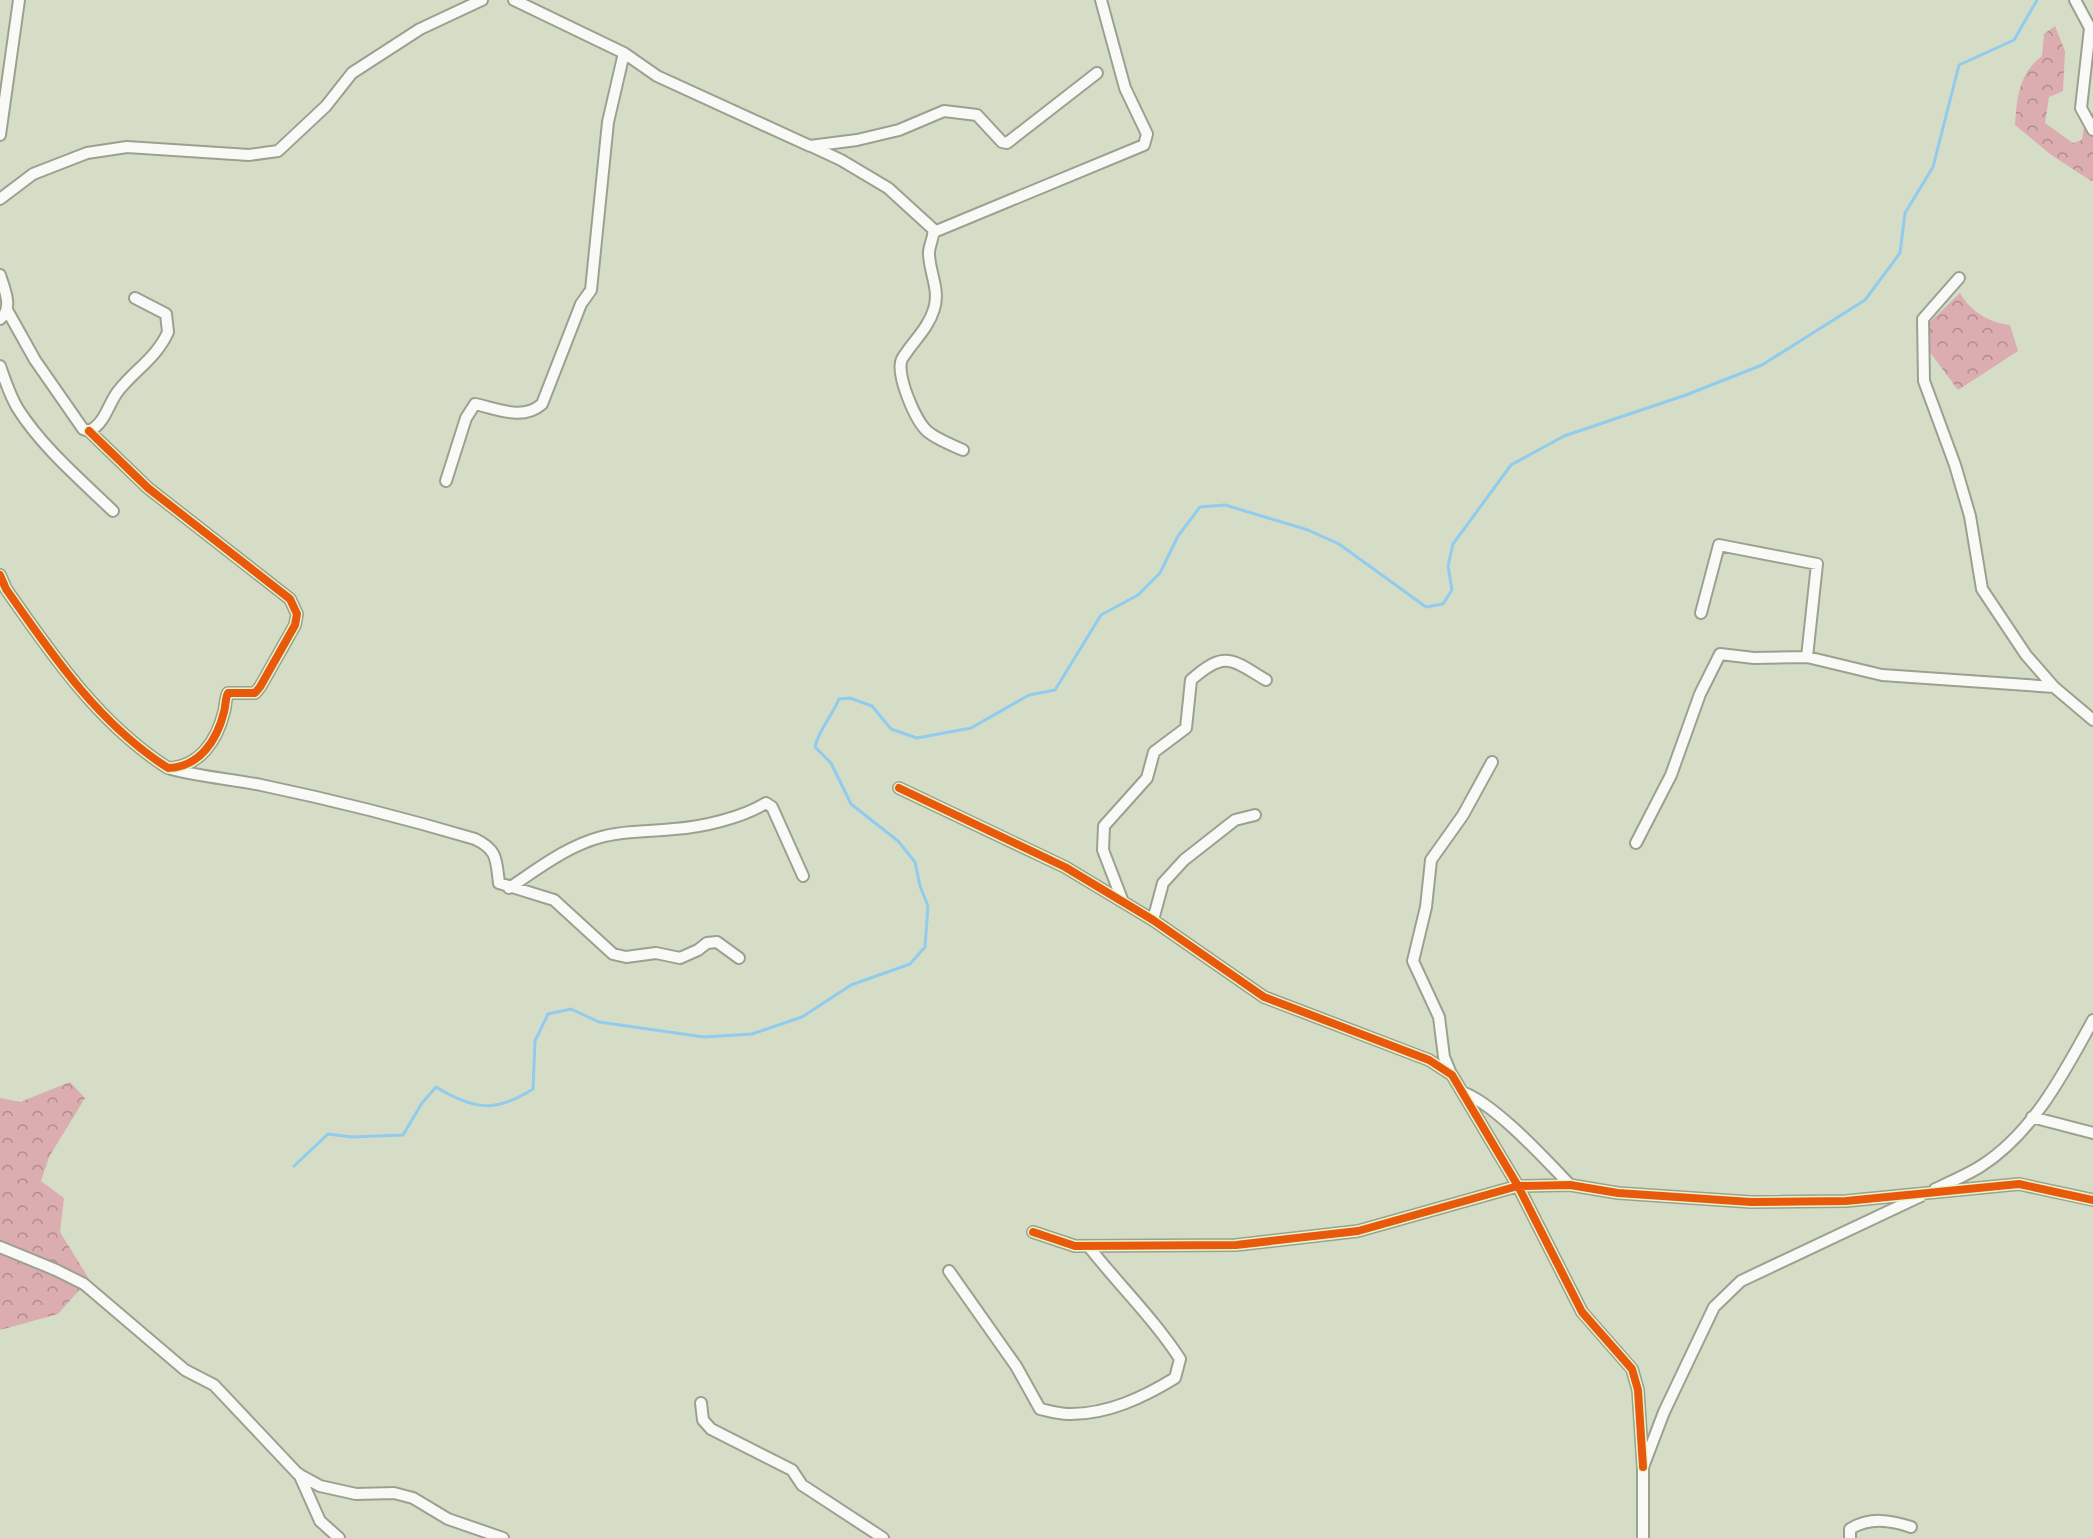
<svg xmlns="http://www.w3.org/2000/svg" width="2093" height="1538" font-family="'Noto Sans',sans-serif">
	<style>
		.forest { fill: url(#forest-crowns) }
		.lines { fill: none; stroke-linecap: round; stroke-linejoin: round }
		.stream { stroke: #91cbee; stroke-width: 3 }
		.minor-casing { stroke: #9ba18f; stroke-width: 14 }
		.minor { stroke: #f9faf7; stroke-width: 10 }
		.cycleway-casing { stroke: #e6f4ca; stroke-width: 11 }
		.cycleway { stroke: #e8590c; stroke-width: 8 }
	</style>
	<defs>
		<pattern id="forest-crowns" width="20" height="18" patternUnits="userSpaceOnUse" patternTransform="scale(1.5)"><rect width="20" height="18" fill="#dbacb0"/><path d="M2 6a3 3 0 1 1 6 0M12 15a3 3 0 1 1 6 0" fill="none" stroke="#b18c8e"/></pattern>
	</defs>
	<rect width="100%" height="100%" fill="#d6ddc7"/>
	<!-- forest -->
	<path class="forest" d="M 2055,26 L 2065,51 L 2063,91 L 2049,97 L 2045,123 L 2073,143 L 2082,140 L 2086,113 L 2093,113 L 2093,180 L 2091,181 L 2050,154 L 2015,125 C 2017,98 2019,73 2042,56 L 2044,34 Z
		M 1960,293 C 1970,311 1989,323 2010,325 L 2018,351 L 1958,390 L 1929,351 L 1929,323 Z
		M 70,1082 L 85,1098 L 49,1157 L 41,1181 L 64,1198 L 60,1232 L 89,1279 L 58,1314 L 0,1330 L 0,1098 L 20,1102 Z"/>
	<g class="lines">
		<!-- stream -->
		<path class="stream" d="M 294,1166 L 328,1134 L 352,1137 L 403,1135 L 422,1103 L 436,1087 C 474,1110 495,1113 533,1089 L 535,1041 L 548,1014 L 571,1009 L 599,1022 L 704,1037 L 752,1034 L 802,1017 L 851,985 L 910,964 L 925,947 L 928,906 L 920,886 L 915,862 L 898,841 L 851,804 L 831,763 L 815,747 C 818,731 832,716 839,699 L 850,698 L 872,706 L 891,729 L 917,738 L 971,728 L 1029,695 L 1055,690 L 1101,615 L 1138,595 L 1160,573 L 1178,536 L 1200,507 L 1225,505 L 1308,530 L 1339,544 L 1426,607 L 1443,604 L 1452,590 L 1448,566 L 1453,544 L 1511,465 L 1564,436 L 1686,395 L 1762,365 L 1865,300 L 1900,253 L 1905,213 L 1933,167 L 1959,65 L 2014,40 L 2037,0"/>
		<defs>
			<path id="minor" d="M 514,0 L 624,53 L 657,76 L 810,146 L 857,140 L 899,130 L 944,111 L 977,115 L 1002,142 L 1007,143 L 1097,73
				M 2075,0 L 2090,28 L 2081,108 L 2093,130
				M 0,135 L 19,0
				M 811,146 L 841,160 L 888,188 L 933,229 C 935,237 928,246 929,255 C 930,274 940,290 934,309 C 928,329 913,341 902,359 C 895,373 915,420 927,431 C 936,439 952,445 963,450
				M 0,199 L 33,174 L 87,153 L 127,147 L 249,155 L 278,151 L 326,106 L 352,73 L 420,29 L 482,0
				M 934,232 L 1144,145 L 1147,134 L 1125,88 L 1101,0
				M 0,275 C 4,288 14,309 0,319
				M 1959,278 L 1923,319 L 1924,381 L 1955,465 L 1970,516 L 1982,589 L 2026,655 L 2054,687 L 2093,720
				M 7,310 L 35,360 L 83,429 L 89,431 C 106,423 108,403 119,390 C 135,370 157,357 168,332 L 166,314 L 135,298
				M 0,366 C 5,380 10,396 18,409 C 43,448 80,479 113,511
				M 446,481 L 466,418 L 475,404 C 498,409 523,421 542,404 L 581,304 L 591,290 L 608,122 L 624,53
				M 0,575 L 6,589 C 52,655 99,724 168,768 C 200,767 217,740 224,712 C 226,705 225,699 228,693 L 255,693 L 260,687 L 295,625 L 297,614 L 290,599 L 148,488 L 89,431
				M 1701,613 L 1719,545 L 1817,564 L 1807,657
				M 171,769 C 201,777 231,779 261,785 C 333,800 404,818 475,839 C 498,850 496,860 499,883 L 554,900 L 613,954 L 626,957 L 656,953 L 680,958 L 698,950 L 707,943 L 717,942 L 739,958
				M 899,788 L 1065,867 L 1153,920 L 1264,997 L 1429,1060 L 1452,1075 L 1518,1186 L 1582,1312 L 1632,1369 L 1638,1390 L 1643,1467
				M 1636,843 L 1671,775 L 1700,694 L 1720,654 L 1754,658 L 1807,657 L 1882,675 L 2054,687
				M 509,888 C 538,869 567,846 601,837 C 625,830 649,832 674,829 C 703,827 741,818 766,803 L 772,807 L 803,876
				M 1123,902 L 1103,850 L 1104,826 L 1147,778 L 1154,752 L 1186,728 L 1191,680 C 1225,650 1231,659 1266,680
				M 1153,920 L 1163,883 L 1184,860 L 1235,820 L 1255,815
				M 1451,1074 L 1444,1057 L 1439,1017 L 1413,961 L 1426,907 L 1431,860 L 1463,815 L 1492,762
				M 1462,1092 C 1494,1103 1545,1159 1570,1185
				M 2032,1117 L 2093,1133
				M 1935,1189 C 1950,1182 1967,1175 1981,1166 C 2033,1133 2064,1073 2093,1020
				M 1033,1232 L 1075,1246 L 1236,1245 L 1358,1231 L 1518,1186 L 1570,1185 L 1618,1193 L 1751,1202 L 1846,1201 L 2019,1184 L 2093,1200
				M 0,1247 L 56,1270 L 84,1284 L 185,1370 L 214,1385 L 298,1474 L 320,1486 L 356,1494 L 394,1493 L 413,1498 L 448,1519 L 503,1538
				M 949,1271 L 1016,1366 L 1040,1409 C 1049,1411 1059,1414 1068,1414 C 1107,1415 1144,1397 1175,1378 L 1180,1359 C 1154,1319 1119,1285 1089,1247
				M 701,1403 L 703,1420 L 711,1429 L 792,1470 L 802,1485 L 883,1538
				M 299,1474 L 320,1521 L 339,1538
				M 1643,1538 L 1643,1467 L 1664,1412 L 1714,1307 L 1741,1281 L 1921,1196
				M 1850,1538 L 1850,1529 C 1870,1517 1890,1520 1911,1527"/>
		</defs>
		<!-- minor casing -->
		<use href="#minor" class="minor-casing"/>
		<!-- minor -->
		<use href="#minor" class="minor"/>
		<defs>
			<path id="cycleway" d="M 0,575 L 6,589 C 52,655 99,724 168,768 C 200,767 217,740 224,712 C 226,705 225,699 228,693 L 255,693 L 260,687 L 295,625 L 297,614 L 290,599 L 148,488 L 89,431
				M 899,788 L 1065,867 L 1153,920 L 1264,997 L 1429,1060 L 1452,1075 L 1518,1186 L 1582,1312 L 1632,1369 L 1638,1390 L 1643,1467
				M 1033,1232 L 1075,1246 L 1236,1245 L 1358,1231 L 1518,1186 L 1570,1185 L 1618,1193 L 1751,1202 L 1846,1201 L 2019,1184 L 2093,1200"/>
		</defs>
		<!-- cycleway casing -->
		<use href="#cycleway" class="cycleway-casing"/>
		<!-- cycleway -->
		<use href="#cycleway" class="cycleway"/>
	</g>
</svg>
